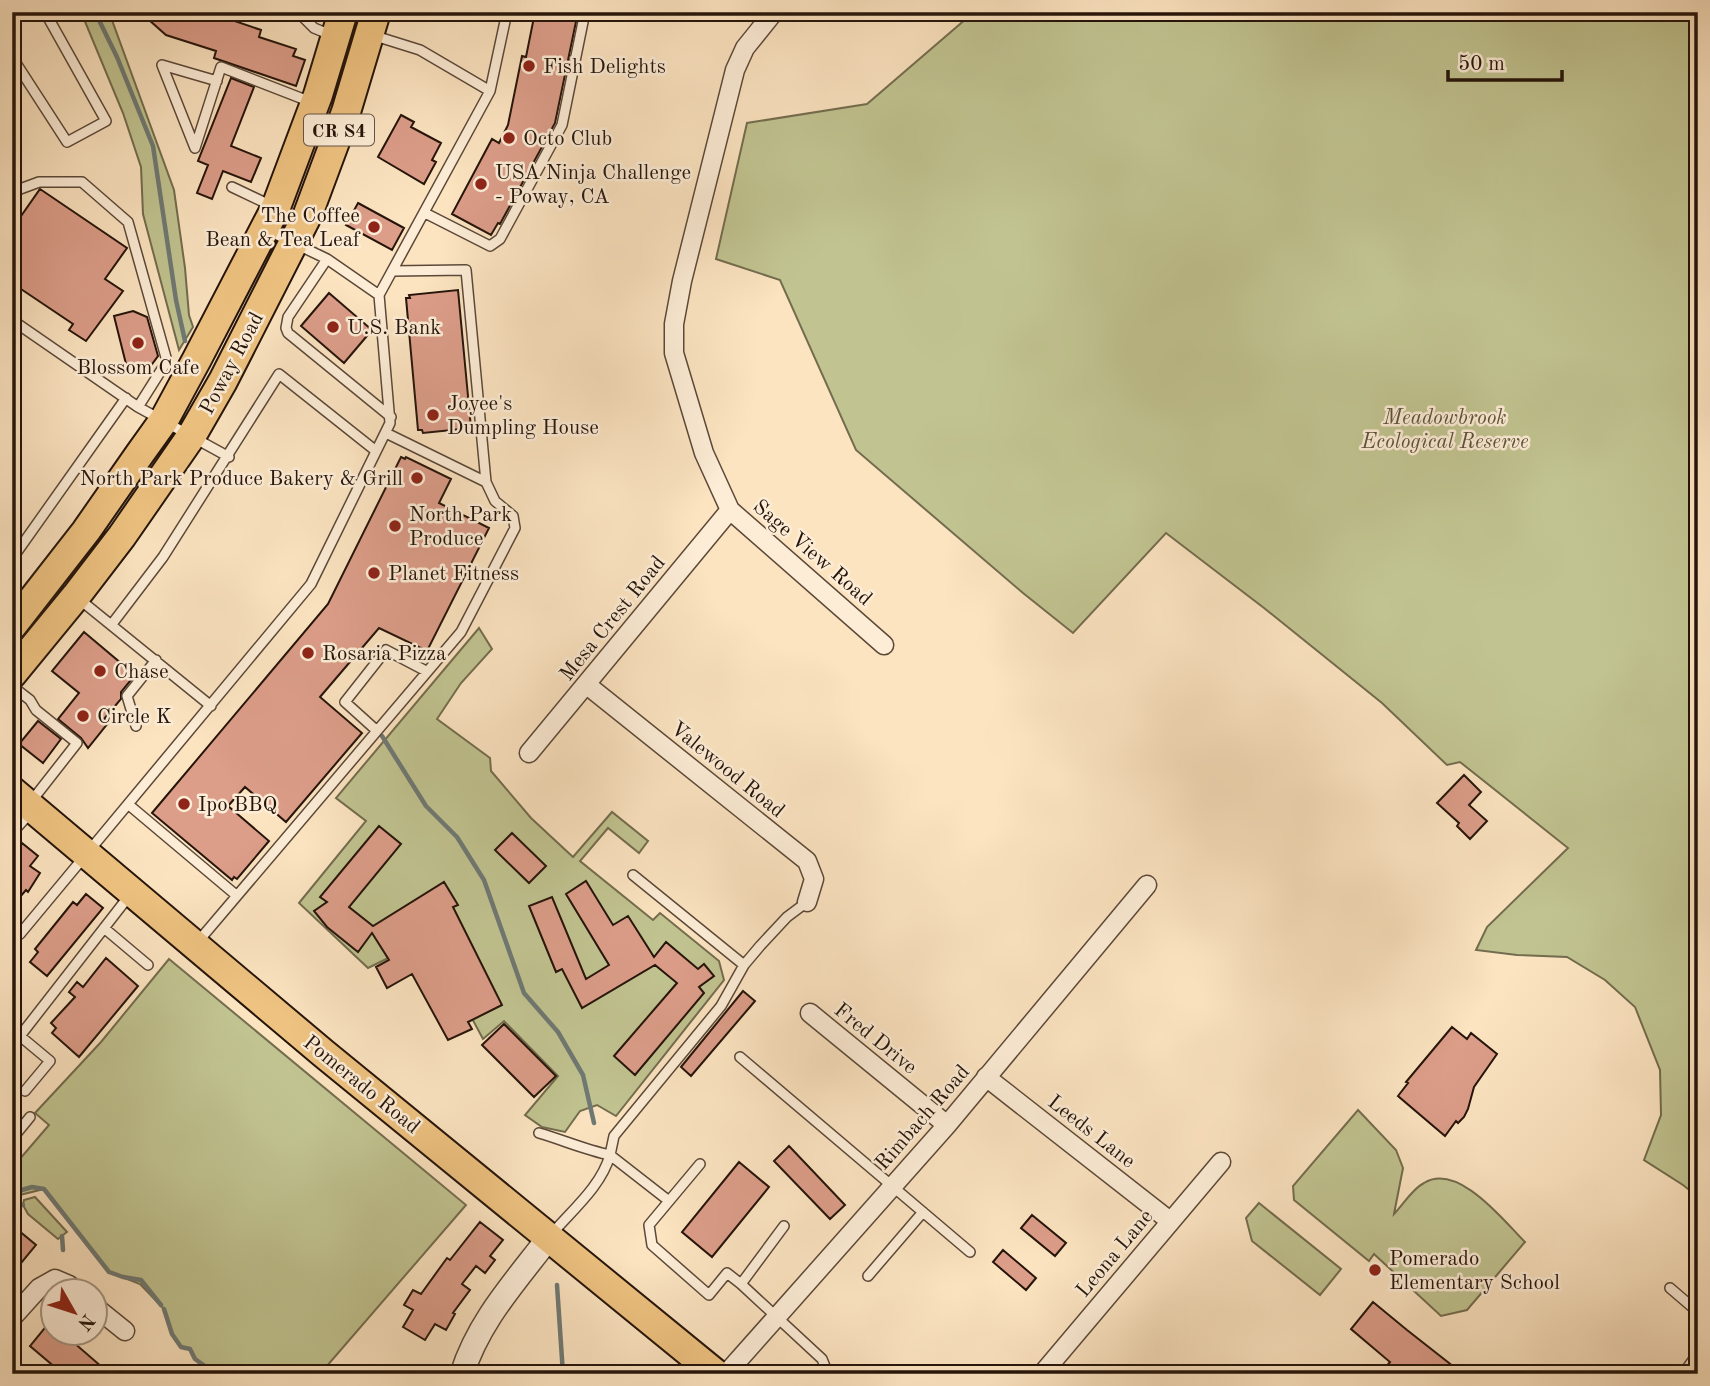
<svg xmlns="http://www.w3.org/2000/svg" width="1710" height="1386" font-family="'Old Standard TT',serif">
	<style>
		.green { fill: #c1c491; stroke: #736c4e; stroke-width: 2 }
		.lines { fill: none; stroke-linecap: round; stroke-linejoin: round }
		.stream { stroke: #6f7974; stroke-width: 4.5 }
		.building { fill: #dc9d89; stroke: #25140a; stroke-width: 2 }
		.service-casing { stroke: #5b4838; stroke-width: 12 }
		.minor-casing { stroke: #5b4838; stroke-width: 21 }
		.tertiary-casing { stroke: #5b4838; stroke-width: 26 }
		.primary-casing { stroke: #25140a; stroke-width: 32 }
		.service { stroke: #fdedd7; stroke-width: 9 }
		.minor { stroke: #fdedd7; stroke-width: 18 }
		.tertiary { stroke: #fdedd7; stroke-width: 23 }
		.primary { stroke: #eec280; stroke-width: 28 }
		.poi-dot { fill: #8f2418; stroke: #fdedd7; stroke-width: 2.5 }
		.labels { text-anchor: middle; stroke-width: 5; stroke-linejoin: round; paint-order: stroke }
		.shield { fill: #fdedd7; stroke: #665548; stroke-width: 2 }
		.shield-label { font-size: 19px; font-weight: bold; fill: #25140a }
		.poi-label { font-size: 21px; fill: #25140a; stroke: #fdedd7; text-anchor: start }
		.street-label { font-size: 21px; fill: #25140a; stroke: #fdedd7 }
		.park-label { font-size: 21px; font-style: italic; fill: #5c5239; stroke: #fdedd7 }
	</style>
	<rect width="100%" height="100%" fill="#fce4c1"/>
	<filter id="stains"><feTurbulence type="fractalNoise" baseFrequency=".00286" numOctaves="4"/><feColorMatrix values="0 0 0 0 .2 0 0 0 0 .09 0 0 0 0 .02 0 0 0 .5 -.17"/></filter>
	<radialGradient id="worn" r=".72"><stop offset=".6" stop-color="#630" stop-opacity="0"/><stop offset="1" stop-color="#630" stop-opacity=".3"/></radialGradient>
	<!-- green -->
	<path class="green" d="M 81,12 L 109,12 L 174,190 L 185,268 L 189,315 L 193,327 L 179,350 L 143,214 L 141,167 L 123,113 Z
		M 974,12 L 1698,12 L 1698,1197 L 1683,1185 L 1644,1160 L 1661,1115 L 1660,1070 L 1635,1007 L 1605,980 L 1567,957 L 1517,955 L 1476,950 L 1487,927 L 1568,848 L 1460,762 L 1447,765 L 1382,703 L 1264,608 L 1166,533 L 1073,633 L 1023,593 L 856,450 L 780,280 L 716,259 L 747,123 L 867,104 Z
		M 479,628 L 492,649 L 461,683 L 437,719 L 490,758 L 491,771 L 531,818 L 573,857 L 612,812 L 648,841 L 639,853 L 608,828 L 580,861 L 653,920 L 660,913 L 719,961 L 724,980 L 616,1116 L 597,1105 L 580,1111 L 565,1132 L 542,1127 L 525,1115 L 558,1076 L 504,1021 L 483,1039 L 429,938 L 368,968 L 299,903 L 366,821 L 336,798 Z
		M 169,959 L 466,1205 L 320,1374 L 216,1374 L 195,1359 L 190,1349 L 181,1347 L 172,1334 L 164,1309 L 140,1284 L 109,1272 L 44,1189 L 12,1197 L 12,1168 L 49,1125 L 35,1113 L 101,1042 Z
		M 1358,1110 L 1396,1150 L 1403,1168 L 1394,1214 C 1403,1205 1412,1189 1424,1183 C 1458,1162 1504,1221 1525,1242 L 1467,1310 L 1441,1316 L 1374,1254 L 1369,1261 L 1294,1200 L 1293,1186 Z
		M 35,1197 L 67,1232 L 58,1239 L 28,1214 L 23,1205 L 24,1200 Z
		M 1259,1203 L 1341,1269 L 1320,1295 L 1252,1241 L 1246,1218 Z"/>
	<g class="lines">
		<!-- stream -->
		<path class="stream" d="M 95,12 L 117,57 L 153,146 L 176,300 L 185,341
			M 382,736 L 426,806 L 457,837 L 484,880 L 524,993 L 558,1032 L 583,1075 L 594,1123
			M 12,1193 L 32,1187 L 44,1189 L 109,1272 L 123,1277 L 141,1280 L 161,1305
			M 12,1203 L 23,1205
			M 62,1236 L 63,1250
			M 557,1285 L 563,1374
			M 164,1309 L 172,1334 L 181,1347 L 190,1349 L 195,1359 L 216,1374"/>
	</g>
	<!-- building -->
	<path class="building" d="M 140,12 L 221,12 L 220,16 L 261,30 L 259,37 L 296,49 L 293,56 L 305,60 L 296,86 L 214,58 L 216,51 L 166,35 Z
		M 535,12 L 578,12 L 555,123 L 500,224 L 498,223 L 491,235 L 452,214 L 492,139 L 499,143 L 508,125 L 522,56 L 526,57 Z
		M 231,78 L 254,87 L 231,146 L 261,158 L 251,182 L 223,171 L 212,199 L 197,193 L 208,165 L 198,161 Z
		M 401,115 L 414,122 L 411,127 L 441,143 L 432,160 L 436,162 L 424,184 L 378,157 Z
		M 40,189 L 127,248 L 105,279 L 123,291 L 86,341 L 69,330 L 73,324 L 12,283 L 12,229 Z
		M 358,203 L 404,228 L 392,250 L 346,225 Z
		M 458,290 L 471,428 L 423,433 L 422,430 L 418,430 L 406,298 L 410,298 L 409,295 Z
		M 329,293 L 372,330 L 344,363 L 301,326 Z
		M 133,311 L 147,317 L 158,356 L 150,367 L 143,369 L 126,364 L 114,316 Z
		M 401,457 L 405,459 L 406,457 L 451,479 L 439,503 L 489,528 L 427,651 L 379,628 L 320,697 L 362,733 L 286,822 L 245,787 L 228,806 L 269,841 L 237,879 L 234,877 L 232,880 L 152,813 L 328,604 Z
		M 84,632 L 135,675 L 121,692 L 121,699 L 104,719 L 108,723 L 88,748 L 81,738 L 58,719 L 79,693 L 52,671 Z
		M 38,721 L 61,739 L 43,763 L 19,744 Z
		M 1464,775 L 1481,792 L 1469,805 L 1487,821 L 1470,839 L 1457,826 L 1459,823 L 1437,803 Z
		M 379,826 L 401,844 L 349,907 L 373,926 L 444,882 L 458,905 L 453,907 L 502,1005 L 468,1022 L 472,1029 L 448,1040 L 412,974 L 387,988 L 376,967 L 389,960 L 372,933 L 358,952 L 327,927 L 314,911 L 327,902 L 320,897 Z
		M 512,833 L 546,866 L 529,883 L 495,850 Z
		M 22,843 L 38,856 L 30,866 L 40,873 L 28,892 L 26,890 L 20,897 L 12,892 L 12,856 Z
		M 586,881 L 613,925 L 628,916 L 654,957 L 666,942 L 698,969 L 704,964 L 714,976 L 699,987 L 704,993 L 635,1075 L 614,1056 L 677,983 L 655,965 L 582,1008 L 562,969 L 556,972 L 529,906 L 552,897 L 586,979 L 609,965 L 566,894 Z
		M 86,894 L 103,908 L 47,976 L 30,962 L 38,952 L 35,949 L 73,902 L 77,905 Z
		M 106,958 L 138,986 L 79,1057 L 52,1033 L 56,1028 L 51,1023 L 75,997 L 69,992 L 77,982 L 83,987 Z
		M 743,991 L 755,1001 L 691,1076 L 681,1067 Z
		M 504,1024 L 556,1076 L 534,1097 L 482,1045 Z
		M 1452,1027 L 1467,1039 L 1471,1033 L 1497,1054 L 1474,1087 L 1468,1109 L 1464,1117 L 1458,1123 L 1456,1121 L 1445,1136 L 1398,1096 L 1408,1083 L 1406,1082 Z
		M 789,1146 L 845,1205 L 830,1219 L 774,1161 Z
		M 739,1162 L 769,1187 L 712,1257 L 682,1232 Z
		M 1032,1215 L 1066,1243 L 1055,1256 L 1021,1228 Z
		M 480,1222 L 503,1240 L 490,1256 L 495,1260 L 485,1273 L 476,1266 L 462,1284 L 470,1290 L 453,1313 L 455,1314 L 446,1330 L 435,1324 L 425,1340 L 403,1327 L 413,1310 L 404,1305 L 413,1290 L 421,1294 L 447,1258 L 450,1260 Z
		M 12,1225 L 36,1245 L 12,1274 Z
		M 1003,1250 L 1036,1278 L 1026,1290 L 993,1262 Z
		M 1373,1302 L 1407,1330 L 1463,1374 L 1380,1374 L 1390,1362 L 1351,1329 Z
		M 52,1319 L 52,1334 L 80,1334 L 73,1342 L 110,1374 L 63,1374 L 30,1346 Z"/>
	<g class="lines">
		<defs>
			<path id="service" d="M 298,12 L 314,28 L 331,35
				M 12,14 L 16,12
				M 372,35 L 420,50 L 490,91
				M 12,57 L 67,142 L 106,121 L 45,12
				M 217,81 L 162,65 L 195,148 L 221,67 L 311,102
				M 232,187 L 274,207
				M 12,192 L 39,182 L 82,182 L 128,222 L 167,361 L 138,407
				M 425,213 L 490,246 L 500,239 L 562,125 L 585,12
				M 269,231 L 327,259 L 379,295
				M 327,259 L 288,317 L 286,328 L 288,333 L 391,417
				M 12,320 L 138,407 L 229,457
				M 386,433 L 486,482
				M 12,559 L 126,398
				M 79,599 L 211,706
				M 112,624 L 163,557 L 279,374 L 376,451
				M 12,686 L 30,700 L 36,710 L 77,743 L 30,803
				M 136,726 L 127,696 L 156,660
				M 376,730 L 345,702 L 386,650 L 426,671
				M 129,805 L 236,895
				M 12,833 L 32,811
				M 633,875 L 744,965
				M 12,928 L 20,934 L 311,584 L 390,423 L 379,295 L 490,91 L 507,12
				M 104,928 L 148,965
				M 196,944 L 461,632 L 515,528 L 513,516 L 495,501 L 486,482 L 466,270 L 392,271
				M 12,1044 L 20,1036
				M 740,1057 L 970,1252
				M 25,1091 L 50,1061 L 20,1036 L 129,896
				M 539,1133 C 563,1140 586,1150 610,1155 C 601,1187 571,1211 550,1236
				M 12,1139 L 30,1117
				M 700,1164 L 649,1225 L 652,1245 L 709,1295 L 727,1273 L 741,1284
				M 669,1201 L 610,1155 L 614,1136 L 721,1006 L 744,965 L 760,946 L 787,917 L 807,902
				M 784,1226 L 741,1284 L 822,1359 L 828,1374
				M 868,1276 L 923,1212
				M 1670,1288 L 1698,1312
				M 1683,1374 L 1698,1353"/>
			<path id="minor" d="M 774,12 L 745,48 L 735,70 L 682,281 L 674,324 L 674,353 L 704,453 L 730,510 L 884,645
				M 587,685 L 807,861 L 814,879 L 807,902
				M 529,753 L 730,510
				M 810,1013 L 947,1125
				M 986,1077 L 1170,1221
				M 94,1306 L 125,1331
				M 12,1318 L 39,1288 L 55,1279 L 69,1285 L 77,1292
				M 726,1374 L 947,1125 L 1147,885
				M 1042,1374 L 1221,1162"/>
			<path id="tertiary" d="M 462,1374 C 479,1320 516,1281 550,1236"/>
			<path id="primary" d="M 12,626 L 86,531 L 139,455 L 164,420 L 197,359 L 276,207 L 318,95 L 343,12
				M 12,674 L 76,596 L 122,536 L 192,435 L 223,381 L 308,214 L 346,112 L 376,12
				M 12,791 L 323,1053 L 716,1374"/>
		</defs>
		<!-- service casing -->
		<use href="#service" class="service-casing"/>
		<!-- minor casing -->
		<use href="#minor" class="minor-casing"/>
		<!-- tertiary casing -->
		<use href="#tertiary" class="tertiary-casing"/>
		<!-- primary casing -->
		<use href="#primary" class="primary-casing"/>
		<!-- service -->
		<use href="#service" class="service"/>
		<!-- minor -->
		<use href="#minor" class="minor"/>
		<!-- tertiary -->
		<use href="#tertiary" class="tertiary"/>
		<!-- primary -->
		<use href="#primary" class="primary"/>
	</g>
	<!-- markers -->
	<g class="poi-dot">
		<circle cx="529" cy="66" r="7"/>
		<circle cx="509" cy="138" r="7"/>
		<circle cx="481" cy="184" r="7"/>
		<circle cx="374" cy="227" r="7"/>
		<circle cx="333" cy="327" r="7"/>
		<circle cx="138" cy="343" r="7"/>
		<circle cx="433" cy="415" r="7"/>
		<circle cx="417" cy="478" r="7"/>
		<circle cx="395" cy="526" r="7"/>
		<circle cx="374" cy="573" r="7"/>
		<circle cx="308" cy="653" r="7"/>
		<circle cx="100" cy="671" r="7"/>
		<circle cx="83" cy="716" r="7"/>
		<circle cx="184" cy="804" r="7"/>
		<circle cx="1375" cy="1270" r="7"/>
	</g>
	<g class="labels">
		<!-- shield labels -->
		<rect class="shield" x="304" y="114.5" width="70" height="31" rx="5"/>
		<g class="shield-label">
			<text x="339" y="137">CR S4</text>
		</g>
		<!-- poi labels -->
		<g class="poi-label">
			<text x="543" y="73">Fish Delights</text>
			<text x="523" y="145">Octo Club</text>
			<text x="495" y="179">USA Ninja Challenge<tspan x="495" dy="24">- Poway, CA</tspan></text>
			<text x="360" y="222" text-anchor="end">The Coffee<tspan x="360" dy="24">Bean &amp; Tea Leaf</tspan></text>
			<text x="347" y="334">U.S. Bank</text>
			<text x="138" y="374" text-anchor="middle">Blossom Cafe</text>
			<text x="447" y="410">Joyee's<tspan x="447" dy="24">Dumpling House</tspan></text>
			<text x="403" y="485" text-anchor="end">North Park Produce Bakery &amp; Grill</text>
			<text x="409" y="521">North Park<tspan x="409" dy="24">Produce</tspan></text>
			<text x="388" y="580">Planet Fitness</text>
			<text x="322" y="660">Rosaria Pizza</text>
			<text x="114" y="678">Chase</text>
			<text x="97" y="723">Circle K</text>
			<text x="198" y="811">Ipo BBQ</text>
			<text x="1389" y="1265">Pomerado<tspan x="1389" dy="24">Elementary School</tspan></text>
		</g>
		<!-- street labels -->
		<g class="street-label">
			<text transform="translate(231 363) rotate(-62)" y="7">Poway Road</text>
			<text transform="translate(813 552) rotate(41)" y="7">Sage View Road</text>
			<text transform="translate(612 618) rotate(-51)" y="7">Mesa Crest Road</text>
			<text transform="translate(728 769) rotate(39)" y="7">Valewood Road</text>
			<text transform="translate(876 1038) rotate(39)" y="7">Fred Drive</text>
			<text transform="translate(362 1084) rotate(39)" y="7">Pomerado Road</text>
			<text transform="translate(922 1117) rotate(-49)" y="7">Rimbach Road</text>
			<text transform="translate(1092 1131) rotate(38)" y="7">Leeds Lane</text>
			<text transform="translate(1114 1253) rotate(-50)" y="7">Leona Lane</text>
		</g>
		<!-- park labels -->
		<g class="park-label">
			<text x="1445" y="424">Meadowbrook<tspan x="1445" dy="24">Ecological Reserve</tspan></text>
		</g>
	</g>
	<!-- margin -->
	<rect width="1710" height="1386" fill="none" stroke="#fce4c1" stroke-width="42"/>
	<rect x="14" y="14" width="1682" height="1358" fill="none" stroke="#25140a" stroke-width="3.5"/>
	<rect x="21" y="21" width="1668" height="1344" fill="none" stroke="#25140a" stroke-width="2"/>
	<!-- north arrow -->
	<g transform="translate(74 1312) rotate(129)"><circle r="33" fill="#fdedd7" stroke="#a79685" stroke-width="2"/>
	<path d="M0-5L12 26L0 18L-12 26Z" fill="#8f2418"/>
	<text y="-10" font-size="19" font-weight="bold" text-anchor="middle" fill="#25140a">N</text>
	</g>
	<!-- scale -->
	<path d="M1448 70v10h114v-10" fill="none" stroke="#25140a" stroke-width="3.5"/>
	<text x="1458" y="70" font-size="21" fill="#25140a" stroke="#fdedd7" stroke-width="5" paint-order="stroke">50 m</text>
	<rect width="100%" height="100%" filter="url(#stains)"/>
	<rect width="100%" height="100%" fill="url(#worn)"/>
</svg>
